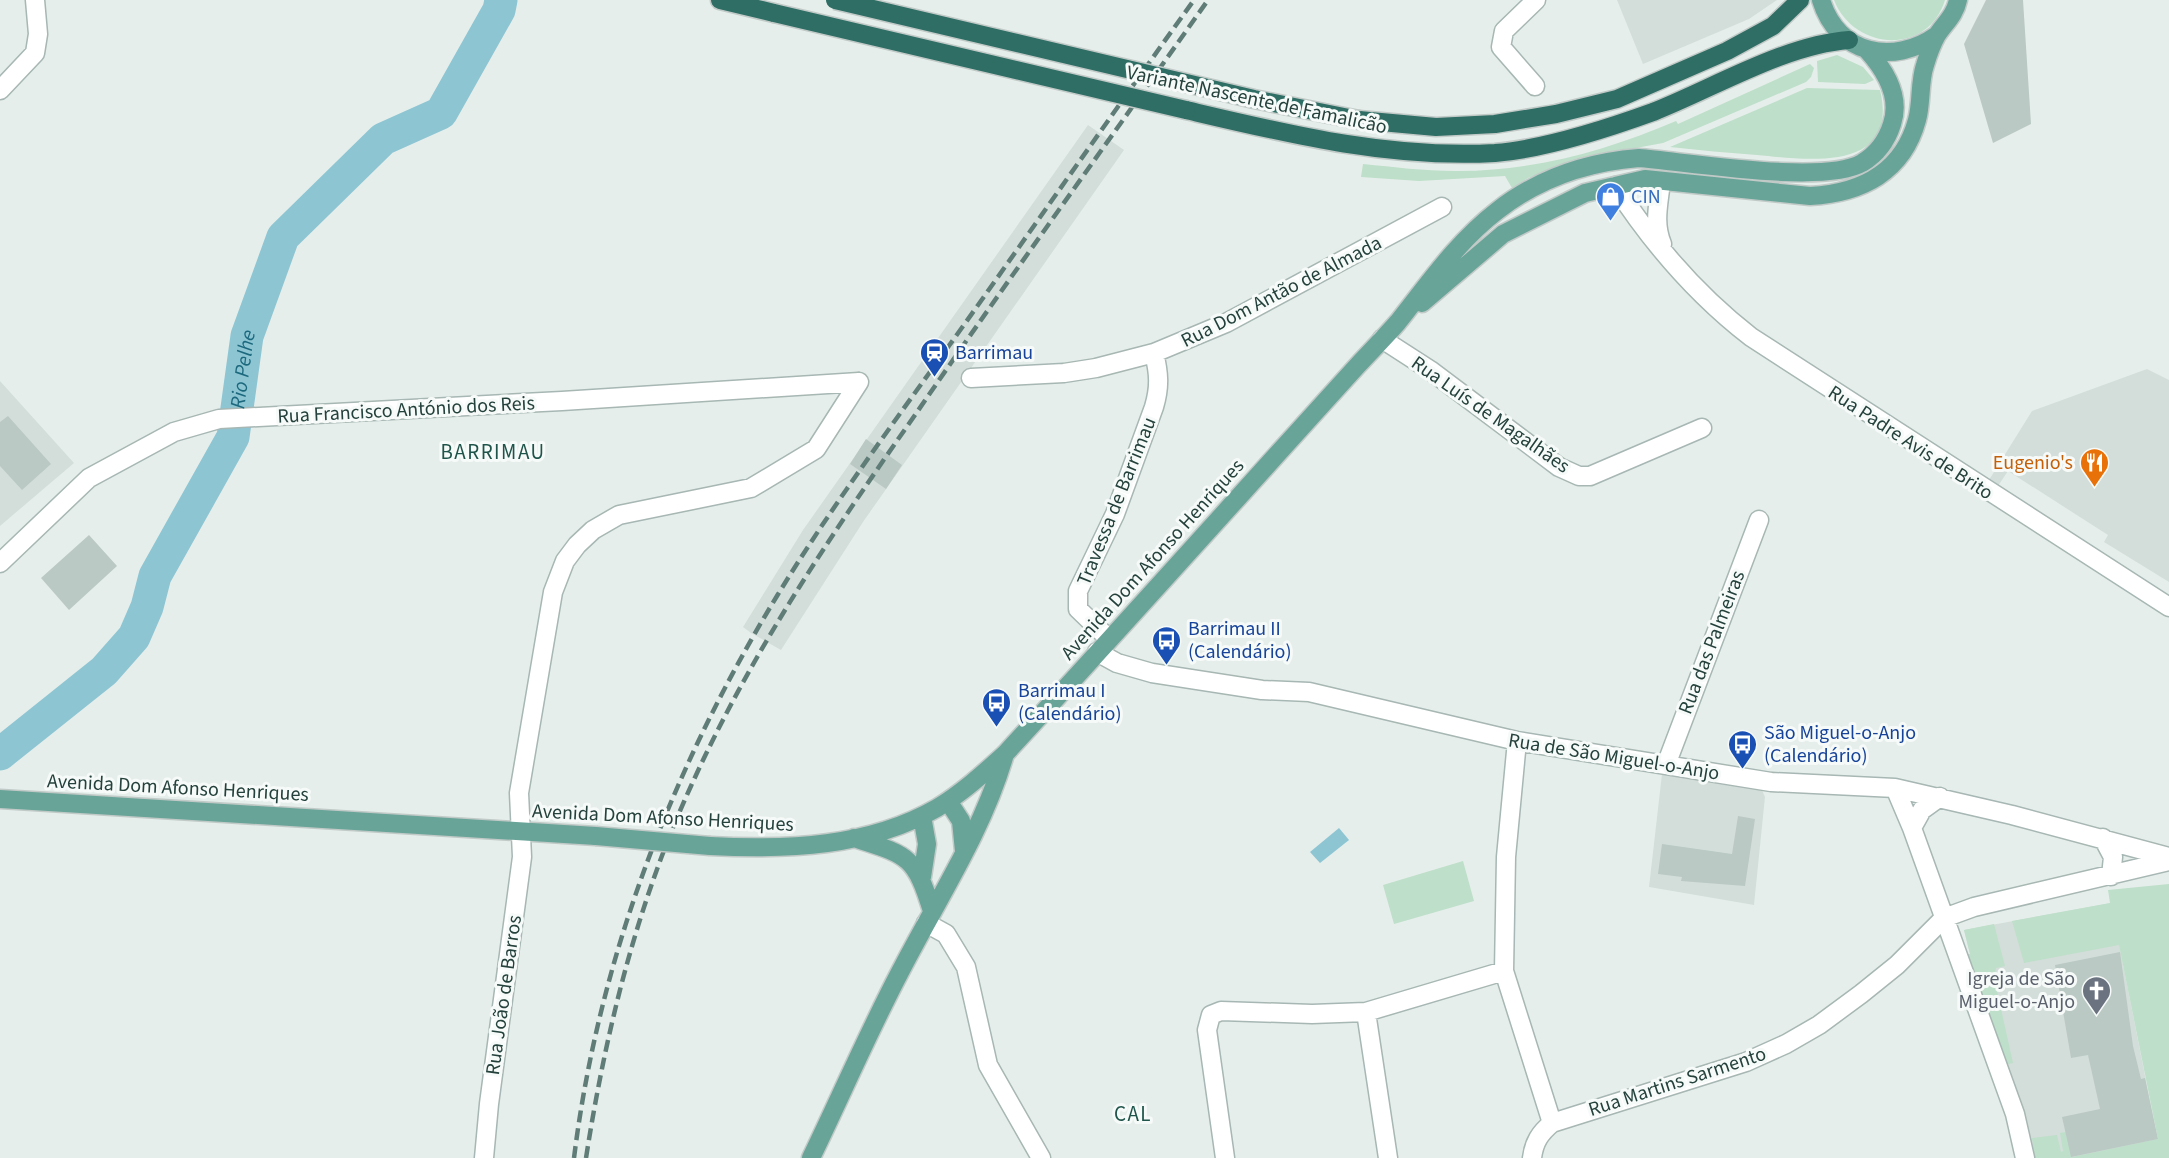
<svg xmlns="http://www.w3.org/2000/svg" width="2169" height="1158" font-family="'Source Sans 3',sans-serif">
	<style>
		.built { fill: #d3deda }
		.green { fill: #bedfc9 }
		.water { fill: #8dc5d3 }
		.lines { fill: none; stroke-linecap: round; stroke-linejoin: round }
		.river { stroke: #8dc5d3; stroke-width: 33 }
		.building { fill: #bac9c4 }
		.minor-casing { stroke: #a7b7b3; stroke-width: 21 }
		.major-casing { stroke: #c2cac8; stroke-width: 21 }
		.highway-casing { stroke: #c2cac8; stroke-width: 21 }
		.minor { stroke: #fff; stroke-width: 18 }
		.major { stroke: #69a498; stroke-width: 18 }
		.highway { stroke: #2f6e64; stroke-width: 18 }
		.rail { stroke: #5f7c76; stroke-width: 4.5; stroke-dasharray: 12 6; stroke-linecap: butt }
		.major-bridge-casing { stroke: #c2cac8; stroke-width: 21; stroke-linecap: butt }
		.highway-bridge-casing { stroke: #c2cac8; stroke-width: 21; stroke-linecap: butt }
		.major-bridge { stroke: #69a498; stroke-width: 18 }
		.highway-bridge { stroke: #2f6e64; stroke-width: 18 }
		.labels { text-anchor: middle; stroke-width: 6; stroke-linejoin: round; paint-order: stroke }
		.street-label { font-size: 20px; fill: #24413b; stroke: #f6faf8 }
		.shop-label { font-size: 20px; fill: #366cbe; stroke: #f6faf8; text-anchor: start }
		.transit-label { font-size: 20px; fill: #164399; stroke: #f6faf8; text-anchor: start }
		.food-label { font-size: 20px; fill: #c56008; stroke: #f6faf8; text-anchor: end }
		.worship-label { font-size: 20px; fill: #5b616d; stroke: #f6faf8; text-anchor: end }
		.water-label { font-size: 21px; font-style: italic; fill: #1c697e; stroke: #f6faf8 }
		.neighbourhood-label { font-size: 21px; letter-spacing: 1.5px; fill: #1f544a; stroke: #f6faf8 }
	</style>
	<rect width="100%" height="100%" fill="#e5eeeb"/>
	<!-- built -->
	<path class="built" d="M 1617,0 L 1777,0 L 1749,19 L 1643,64 Z
		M 1088,125 L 1124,150 L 863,522 L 781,650 L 751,633 L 743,627 L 803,530 Z
		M 2147,369 L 2169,380 L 2169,582 L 2104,542 L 2108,535 L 2008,471 L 1998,486 L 1989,480 L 2032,411 Z
		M 0,381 L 74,463 L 0,526 Z
		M 1662,774 L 1762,790 L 1765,797 L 1754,905 L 1649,887 Z
		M 2111,903 L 2158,1142 L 2092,1158 L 2032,1158 L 1966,955 L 1970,954 L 1964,930 Z"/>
	<!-- green -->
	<path class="green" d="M 1834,0 L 1945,0 C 1928,56 1854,51 1834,0 Z
		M 1837,55 L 1863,67 L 1874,80 L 1865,84 L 1818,82 L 1817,61 Z
		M 1810,64 L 1814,68 L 1811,77 L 1806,82 L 1663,143 L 1587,157 L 1528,178 L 1512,188 L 1505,176 L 1419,181 L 1361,177 L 1363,164 C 1394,167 1424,171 1454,171 C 1531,172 1606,151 1676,121 L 1678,124 Z
		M 1807,88 L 1880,90 C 1900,173 1808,160 1757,155 C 1728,153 1699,150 1670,147 Z
		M 1463,861 L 1474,901 L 1394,924 L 1383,885 Z
		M 2169,884 L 2169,1158 L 2035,1158 L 2032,1138 L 2057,1135 L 2061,1152 L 2063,1151 L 2060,1133 L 2066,1132 L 2072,1157 L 2158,1139 L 2119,945 L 2024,963 L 2012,921 L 2110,903 L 2108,890 Z
		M 1994,924 L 2005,966 L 1996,968 L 1994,977 L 2013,1063 L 2004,1065 L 1966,955 L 1970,954 L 1964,930 Z"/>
	<!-- water -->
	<path class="water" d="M 1339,828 L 1349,840 L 1320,863 L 1310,852 Z"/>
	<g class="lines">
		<!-- river -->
		<path class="river" id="s1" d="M 0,754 L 104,671 L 134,637 L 147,607 L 155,576 L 233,437 L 247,336 L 283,237 L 383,139 L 441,113 L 499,10 L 501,0"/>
	</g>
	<!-- building -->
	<path class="building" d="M 1986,0 L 2023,0 L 2031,124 L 1993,143 L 1964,44 Z
		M 8,416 L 51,464 L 22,490 L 0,466 L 0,422 Z
		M 866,439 L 902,465 L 886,489 L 850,464 Z
		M 89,535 L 117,566 L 69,610 L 41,578 Z
		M 1738,816 L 1755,819 L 1745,886 L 1681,881 L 1682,877 L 1658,874 L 1662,844 L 1732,854 Z
		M 2120,952 L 2133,1046 L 2141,1079 L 2145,1078 L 2158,1139 L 2071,1157 L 2062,1117 L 2100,1109 L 2088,1055 L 2071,1058 L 2055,965 Z"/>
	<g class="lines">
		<defs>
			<path id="minor" d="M 1535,86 L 1501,47 L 1504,31 L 1536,0
				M 0,90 L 35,53 L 38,34 L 35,0
				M 1661,181 C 1659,203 1653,222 1662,244
				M 1615,186 C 1652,243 1698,296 1751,337 L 2169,607
				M 1382,339 L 1430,370 L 1559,467 L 1579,476 L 1590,476 L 1702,428
				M 971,378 L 1064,373 L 1096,368 L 1154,353 L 1226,323 L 1442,207
				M 0,563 L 89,478 L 174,432 L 219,419 L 562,401 L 859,382
				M 1109,639 L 1078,609 L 1078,591 L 1115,514 L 1154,407 C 1160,387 1159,373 1154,353
				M 1097,652 L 1117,663 L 1152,673 L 1262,690 L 1309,692 L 1517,741 L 1771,782 L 1895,788 L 2012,815 L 2169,857
				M 1517,741 L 1506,857 L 1504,971 L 1552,1123
				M 1666,765 L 1759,520
				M 1895,788 L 1912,828 L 2015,1114 L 2025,1158
				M 1912,828 L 1922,810 L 1940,797
				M 2103,838 L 2113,857 L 2111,876
				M 926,923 L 946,934 L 966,967 L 988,1065 L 1041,1158
				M 1366,1012 L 1388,1158
				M 484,1158 L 489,1104 L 522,857 L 519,793 L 553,592 L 565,561 L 577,545 L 593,530 L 619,515 L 751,488 L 816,449 L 859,382
				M 1225,1158 L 1207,1030 L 1211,1015 L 1221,1011 L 1312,1014 L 1366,1012 L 1504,971
				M 1532,1158 C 1534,1142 1540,1133 1552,1123 L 1746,1062 L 1786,1044 L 1819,1025 L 1861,994 L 1897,965 L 1944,918 L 1974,907 L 2169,861"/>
			<path id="major" d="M 1821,0 C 1838,55 1893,66 1937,35
				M 1422,303 L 1503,234 L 1585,193 L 1645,179 L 1810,196 C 1862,193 1903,172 1917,120 C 1922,102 1919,83 1925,65 C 1928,55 1932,44 1937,35 C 1945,23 1955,15 1958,0
				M 0,799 L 596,836
				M 948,801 L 961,821 L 964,851
				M 854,838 C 907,855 915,855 932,911
				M 710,846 C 787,850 869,847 937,808 C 962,793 984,773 1005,754 C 1124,625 1240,495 1358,365 C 1371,351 1385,337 1398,322 C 1429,283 1457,242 1497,211 C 1539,178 1587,162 1639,158 C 1688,162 1823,185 1862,163 C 1877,154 1887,140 1892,124 C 1901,97 1885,70 1867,50
				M 922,877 L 927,844 L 922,816
				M 811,1158 C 841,1096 868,1033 900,972 C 937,900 983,831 1005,754"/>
			<path id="highway" d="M 720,0 L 774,13
				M 1186,110 C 1288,134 1389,159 1495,153 C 1545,149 1606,129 1653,112 C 1714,88 1784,45 1849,40
				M 1359,120 L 1436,127 L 1495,124 L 1556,114 L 1617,99 L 1727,51 L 1773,26 L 1800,0"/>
		</defs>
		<!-- minor casing -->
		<use href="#minor" class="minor-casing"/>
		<!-- major casing -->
		<use href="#major" class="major-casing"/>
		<!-- highway casing -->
		<use href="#highway" class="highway-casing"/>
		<!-- minor -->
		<use href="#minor" class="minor"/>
		<!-- major -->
		<use href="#major" class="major"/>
		<!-- highway -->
		<use href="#highway" class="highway"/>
		<!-- rail -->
		<path class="rail" d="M 574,1158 C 599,956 674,764 780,591 C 837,498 903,410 966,322 C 1042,215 1117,107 1194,0
			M 586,1158 C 606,1030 637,904 691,786 C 752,651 831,535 915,415 C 1011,275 1111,138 1208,0"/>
		<defs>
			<path id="major-bridge" d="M 596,836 L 710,846"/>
			<path id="highway-bridge" d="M 835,0 L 1254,99 L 1359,120
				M 774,13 L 1186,110"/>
		</defs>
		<!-- major-bridge casing -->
		<use href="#major-bridge" class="major-bridge-casing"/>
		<!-- highway-bridge casing -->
		<use href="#highway-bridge" class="highway-bridge-casing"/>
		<!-- major-bridge -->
		<use href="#major-bridge" class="major-bridge"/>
		<!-- highway-bridge -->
		<use href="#highway-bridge" class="highway-bridge"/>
	</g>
	<!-- icons -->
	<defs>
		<symbol id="shop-pin" viewBox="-11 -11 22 30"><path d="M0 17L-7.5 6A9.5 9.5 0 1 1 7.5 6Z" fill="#3f7fe0" stroke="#f6faf8"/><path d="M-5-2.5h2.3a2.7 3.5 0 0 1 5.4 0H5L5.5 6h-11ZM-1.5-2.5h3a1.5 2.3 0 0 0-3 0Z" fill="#fff"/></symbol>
		<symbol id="station-pin" viewBox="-11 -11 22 30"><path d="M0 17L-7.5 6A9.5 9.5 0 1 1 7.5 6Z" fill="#1a4fb4" stroke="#f6faf8"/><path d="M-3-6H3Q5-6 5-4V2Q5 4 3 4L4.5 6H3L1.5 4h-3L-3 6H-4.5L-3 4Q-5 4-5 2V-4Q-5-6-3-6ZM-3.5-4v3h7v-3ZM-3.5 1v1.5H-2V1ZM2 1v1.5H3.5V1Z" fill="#fff"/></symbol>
		<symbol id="restaurant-pin" viewBox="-11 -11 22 30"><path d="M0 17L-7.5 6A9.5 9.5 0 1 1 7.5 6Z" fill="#e8710a" stroke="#f6faf8"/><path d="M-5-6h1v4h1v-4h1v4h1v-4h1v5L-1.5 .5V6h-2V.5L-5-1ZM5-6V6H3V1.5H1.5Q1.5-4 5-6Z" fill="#fff"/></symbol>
		<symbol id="bus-pin" viewBox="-11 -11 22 30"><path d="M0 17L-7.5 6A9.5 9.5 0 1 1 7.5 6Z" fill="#1a4fb4" stroke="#f6faf8"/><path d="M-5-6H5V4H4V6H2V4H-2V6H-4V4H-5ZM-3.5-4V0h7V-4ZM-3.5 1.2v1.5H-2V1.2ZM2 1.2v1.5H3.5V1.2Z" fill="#fff"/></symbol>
		<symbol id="church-pin" viewBox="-11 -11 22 30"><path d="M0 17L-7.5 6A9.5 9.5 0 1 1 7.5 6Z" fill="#6b7280" stroke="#f6faf8"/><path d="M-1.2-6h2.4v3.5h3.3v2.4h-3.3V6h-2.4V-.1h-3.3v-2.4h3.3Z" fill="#fff"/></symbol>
	</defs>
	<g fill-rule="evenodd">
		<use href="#shop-pin" x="1594" y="180" width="33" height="45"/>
		<use href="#station-pin" x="918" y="336" width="33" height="45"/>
		<use href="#restaurant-pin" x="2078" y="446" width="33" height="45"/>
		<use href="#bus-pin" x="1150" y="624" width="33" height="45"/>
		<use href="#bus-pin" x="980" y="686" width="33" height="45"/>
		<use href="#bus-pin" x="1726" y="728" width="33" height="45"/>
		<use href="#church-pin" x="2080" y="974" width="33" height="45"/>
	</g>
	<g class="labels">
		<!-- street labels -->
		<g class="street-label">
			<text transform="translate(1257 99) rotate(12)" y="7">Variante Nascente de Famalicão</text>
			<text transform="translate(1281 291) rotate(-27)" y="7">Rua Dom Antão de Almada</text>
			<text transform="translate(406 409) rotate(-3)" y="7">Rua Francisco António dos Reis</text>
			<text transform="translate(1491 414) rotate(35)" y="7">Rua Luís de Magalhães</text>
			<text transform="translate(1911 442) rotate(33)" y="7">Rua Padre Avis de Brito</text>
			<text transform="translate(1116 501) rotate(-68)" y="7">Travessa de Barrimau</text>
			<text transform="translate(1152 559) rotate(-48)" y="7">Avenida Dom Afonso Henriques</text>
			<text transform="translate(1711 642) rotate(-69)" y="7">Rua das Palmeiras</text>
			<text transform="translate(1614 756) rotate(9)" y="7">Rua de São Miguel-o-Anjo</text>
			<text transform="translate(178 787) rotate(3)" y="7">Avenida Dom Afonso Henriques</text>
			<text transform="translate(663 817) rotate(3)" y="7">Avenida Dom Afonso Henriques</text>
			<text transform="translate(503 995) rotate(-82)" y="7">Rua João de Barros</text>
			<text transform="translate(1677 1081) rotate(-18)" y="7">Rua Martins Sarmento</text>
		</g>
		<!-- shop labels -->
		<g class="shop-label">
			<text x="1631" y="203">CIN</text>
		</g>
		<!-- transit labels -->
		<g class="transit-label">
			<text x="955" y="359">Barrimau</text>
			<text x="1188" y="635">Barrimau II<tspan x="1188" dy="23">(Calendário)</tspan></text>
			<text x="1018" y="697">Barrimau I<tspan x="1018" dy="23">(Calendário)</tspan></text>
			<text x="1764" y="739">São Miguel-o-Anjo<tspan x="1764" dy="23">(Calendário)</tspan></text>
		</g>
		<!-- food labels -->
		<g class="food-label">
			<text x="2073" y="469">Eugenio's</text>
		</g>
		<!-- worship labels -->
		<g class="worship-label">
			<text x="2075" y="985">Igreja de São<tspan x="2075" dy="23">Miguel-o-Anjo</tspan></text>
		</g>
		<!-- water labels -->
		<g class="water-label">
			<text dy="7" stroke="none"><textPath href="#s1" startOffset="471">Rio Pelhe</textPath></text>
		</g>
		<!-- neighbourhood labels -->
		<g class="neighbourhood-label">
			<text x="493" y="459">BARRIMAU</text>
			<text x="1133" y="1121">CAL</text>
		</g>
	</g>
</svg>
